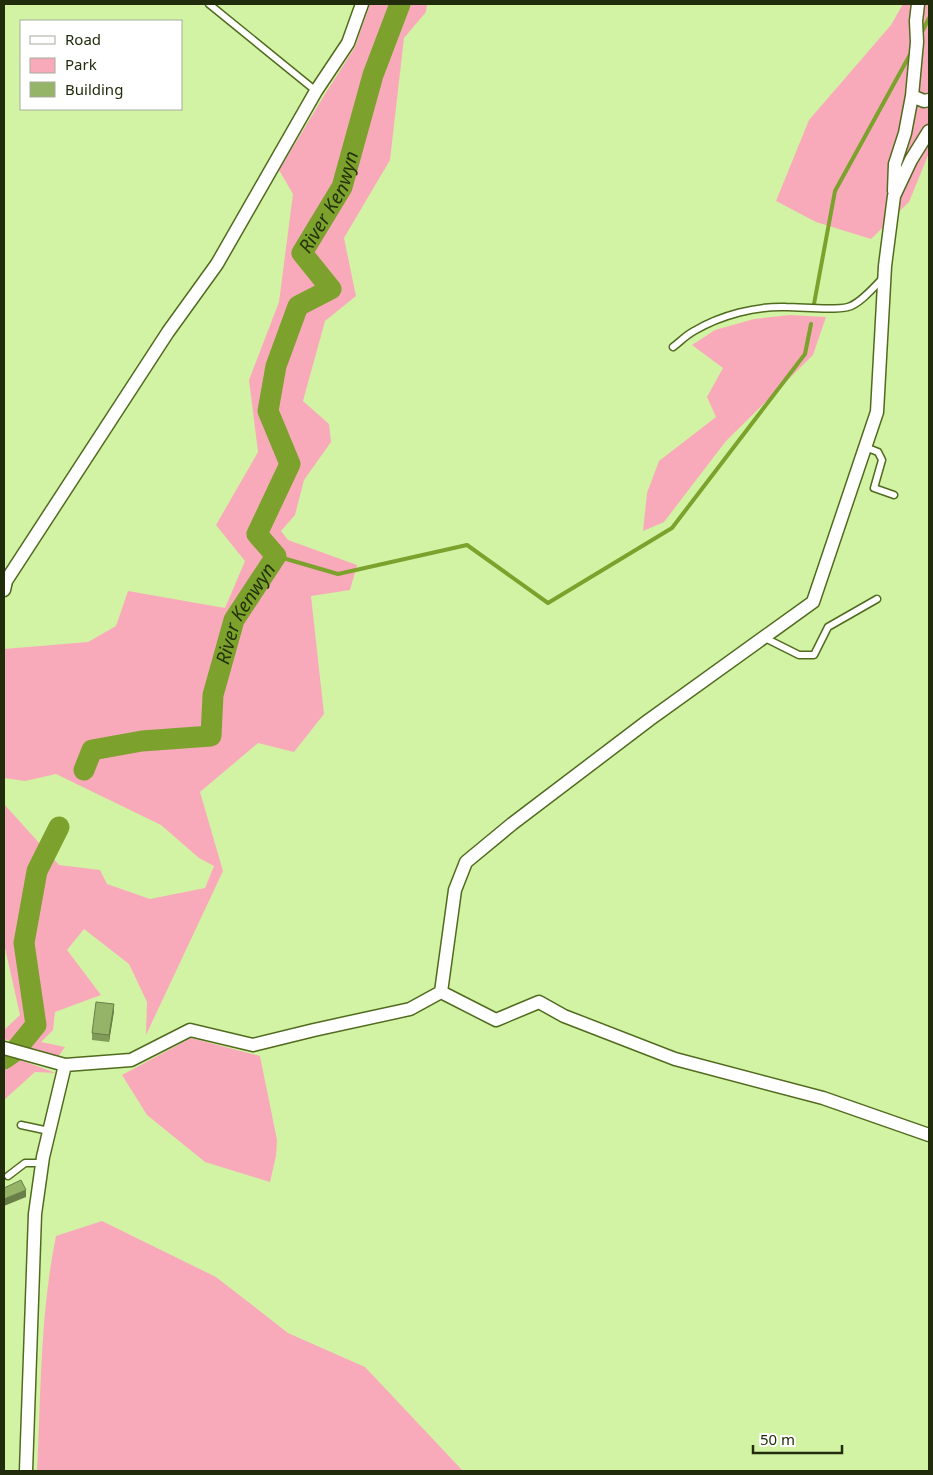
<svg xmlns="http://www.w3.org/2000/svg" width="933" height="1475" font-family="'Noto Sans',sans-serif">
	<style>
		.green { fill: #f9aaba }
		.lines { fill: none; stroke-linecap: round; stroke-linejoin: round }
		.stream { stroke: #7ca22d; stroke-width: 4 }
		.river { stroke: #7ca22d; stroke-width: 21 }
		.service-casing { stroke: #516b1e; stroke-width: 9 }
		.minor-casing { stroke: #516b1e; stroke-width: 15 }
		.service { stroke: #fff; stroke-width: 6 }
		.minor { stroke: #fff; stroke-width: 12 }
		.wall { fill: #819b59 }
		.shaded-wall { fill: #697e48 }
		.building { fill: #96b467; stroke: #697e48 }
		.labels { text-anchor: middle; stroke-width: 4.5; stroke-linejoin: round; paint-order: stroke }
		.water-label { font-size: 19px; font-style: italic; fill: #233203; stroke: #fff }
	</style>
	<rect width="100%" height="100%" fill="#d3f3a4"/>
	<!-- green -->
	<path class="green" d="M 370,4 L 427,4 L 426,12 L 404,38 L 390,160 L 344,238 L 356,296 L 325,321 L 303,401 L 329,424 L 331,442 L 304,480 L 295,515 L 281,531 L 288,540 L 357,565 L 350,590 L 311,596 L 324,714 L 294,752 L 258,743 L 200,792 L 223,871 L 146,1035 L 147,1002 L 129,964 L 84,929 L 67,950 L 101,995 L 55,1012 L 53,1030 L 41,1042 L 65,1047 L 58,1057 L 4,1039 L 4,1030 L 20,1015 L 5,948 L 4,947 L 4,804 L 59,865 L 100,870 L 107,884 L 150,899 L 205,888 L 214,866 L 199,858 L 161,825 L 56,774 L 25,781 L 4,778 L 4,649 L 88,642 L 116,626 L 128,591 L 225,608 L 245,561 L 216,525 L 258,452 L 249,380 L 279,302 L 293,194 L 279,170 L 325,94 L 355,47 Z
		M 903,4 L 929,4 L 929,153 L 909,202 L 871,239 L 816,222 L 776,201 L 809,120 L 891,25 Z
		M 790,315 L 826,317 L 813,355 L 726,441 L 664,522 L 643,531 L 647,493 L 659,461 L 716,417 L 707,397 L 723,368 L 692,345 L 715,330 L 754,319 Z
		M 191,1038 L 260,1056 L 277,1140 L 276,1156 L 270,1182 L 205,1162 L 147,1115 L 122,1075 Z
		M 4,1054 L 56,1073 L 35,1072 L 4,1100 Z
		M 102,1221 L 216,1277 L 288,1333 L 365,1367 L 463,1471 L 37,1471 C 41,1393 40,1314 56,1236 Z"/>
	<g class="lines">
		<!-- stream -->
		<path class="stream" d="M 921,34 L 929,18
			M 814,304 L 835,191 L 912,51
			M 276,556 L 338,574 L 467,545 L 548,603 L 672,528 L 805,354 L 811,324"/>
		<!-- river -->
		<g class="river">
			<path id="s1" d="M 84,770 L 92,750 L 142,741 L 211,736 L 213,695 L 234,620 L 276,556 L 257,534 L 290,464 L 268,411 L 276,366 L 298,306 L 331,289 L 302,253 L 342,187 L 373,75 L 400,4"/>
			<path d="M 4,1059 L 14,1052 L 36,1025 L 24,943 L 37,871 L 59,827"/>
		</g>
		<defs>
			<path id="service" d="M 209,4 L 316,91
				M 673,347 C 680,342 686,335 694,331 C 721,315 756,306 786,307 C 803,307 833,311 848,307 C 860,304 874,287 883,278
				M 865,447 L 878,452 L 882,460 L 874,488 L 894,495
				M 765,638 L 799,655 L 814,655 L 828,627 L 877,599
				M 21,1125 L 49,1131
				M 8,1176 L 25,1163 L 42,1163"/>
			<path id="minor" d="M 912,96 L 924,101 L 929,100
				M 894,191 L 895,164 L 905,133 L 912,96 L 917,42 L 916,21 L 918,4
				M 4,590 L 6,581 L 168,332 L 217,264 L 316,91 L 348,43 L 362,4
				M 441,992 L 455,890 L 466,862 L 512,824 L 649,720 L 813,602 L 877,412 L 885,266 L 894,196 L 911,160 L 929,131
				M 441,992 L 496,1020 L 539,1002 L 564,1016 L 675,1059 L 823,1098 L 929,1135
				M 4,1048 L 65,1065 L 131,1060 L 190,1030 L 253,1045 L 314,1030 L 410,1009 L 441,992
				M 26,1471 L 35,1214 L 43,1157 L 65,1065"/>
		</defs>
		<!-- service casing -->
		<use href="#service" class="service-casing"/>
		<!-- minor casing -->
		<use href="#minor" class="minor-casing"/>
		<!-- service -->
		<use href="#service" class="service"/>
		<!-- minor -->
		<use href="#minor" class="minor"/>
	</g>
	<!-- wall -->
	<path class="wall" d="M 114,1011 L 109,1042 L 92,1040 L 92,1033 Z"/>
	<!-- shaded-wall -->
	<path class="shaded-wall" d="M 114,1004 L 114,1011 L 109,1042 L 109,1035 Z
		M 26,1190 L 26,1197 L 4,1206 L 4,1199 Z"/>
	<!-- building -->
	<path class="building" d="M 96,1002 L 114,1004 L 109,1035 L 92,1033 Z
		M 21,1180 L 26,1190 L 4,1199 L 4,1188 Z"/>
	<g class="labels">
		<!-- water labels -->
		<g class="water-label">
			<text dy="7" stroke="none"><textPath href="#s1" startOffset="752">River Kenwyn</textPath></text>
			<text dy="7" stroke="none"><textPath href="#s1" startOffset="271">River Kenwyn</textPath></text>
		</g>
	</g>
	<!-- border -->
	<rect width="933" height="1475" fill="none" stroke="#212c0c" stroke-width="10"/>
	<!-- legend -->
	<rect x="20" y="20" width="162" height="90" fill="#ffffff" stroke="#a6ab9e"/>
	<rect x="30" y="36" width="25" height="8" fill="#ffffff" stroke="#a6ab9e"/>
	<text x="65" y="45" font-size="15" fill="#212c0c">Road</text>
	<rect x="30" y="58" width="25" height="15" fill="#f9aaba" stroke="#a6ab9e"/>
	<text x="65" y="70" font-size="15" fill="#212c0c">Park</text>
	<rect x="30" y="82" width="25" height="15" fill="#96b467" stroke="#a6ab9e"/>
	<text x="65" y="95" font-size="15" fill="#212c0c">Building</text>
	<!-- scale -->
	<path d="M753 1445v8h89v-8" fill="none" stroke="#212c0c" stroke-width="2.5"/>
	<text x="760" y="1445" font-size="15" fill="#212c0c" stroke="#ffffff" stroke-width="4" paint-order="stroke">50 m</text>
</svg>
